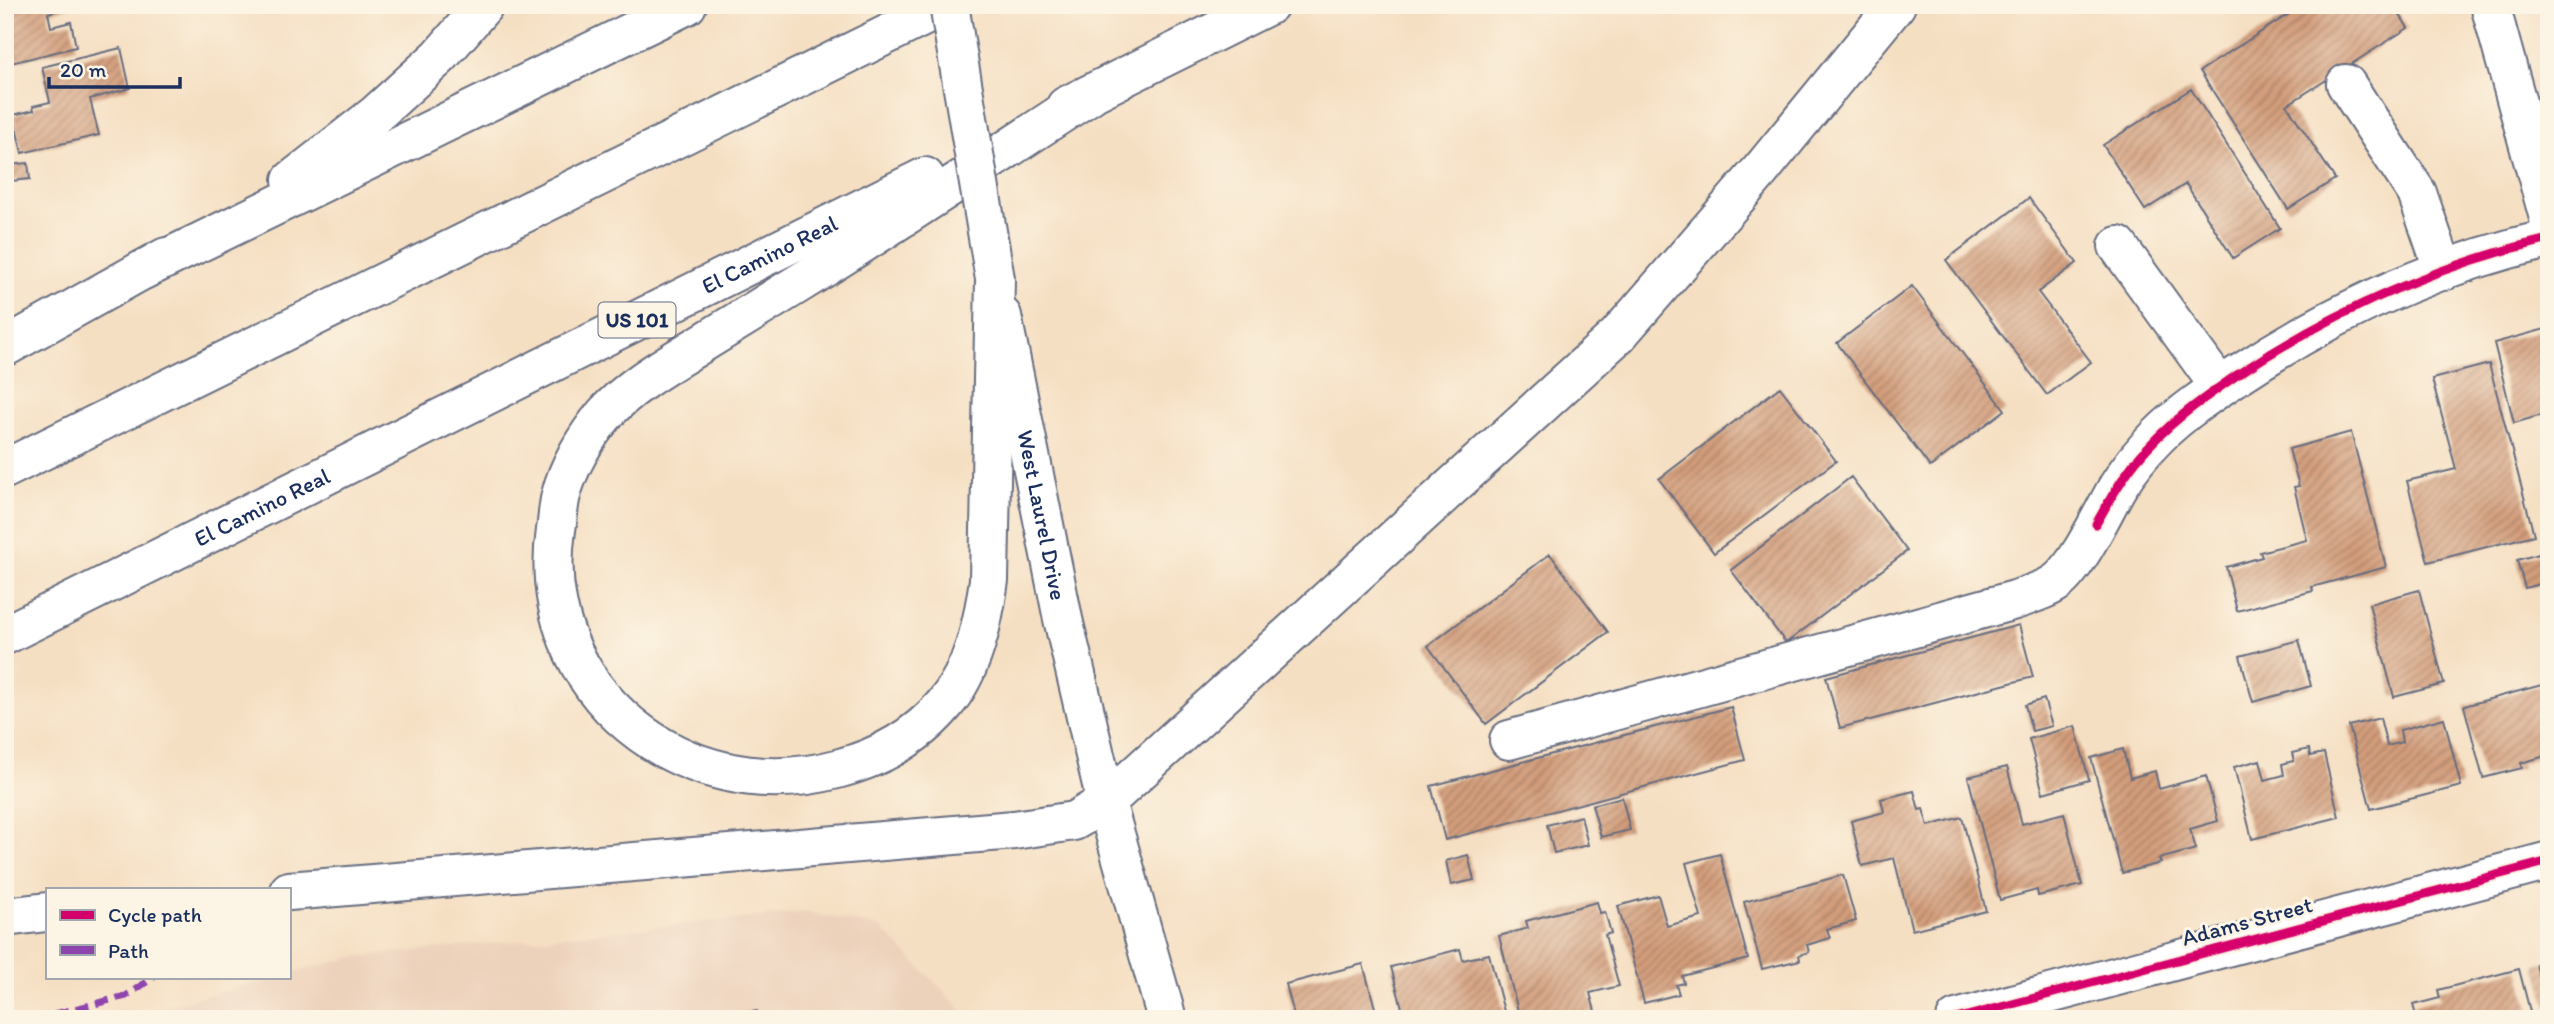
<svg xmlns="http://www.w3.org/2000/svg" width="2554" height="1024" font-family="Itim,sans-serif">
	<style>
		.built { fill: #edd2bb }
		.building { fill: url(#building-hatch) }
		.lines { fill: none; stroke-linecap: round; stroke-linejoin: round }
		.minor-casing { stroke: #676d81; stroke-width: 42 }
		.major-casing { stroke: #676d81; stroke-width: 42 }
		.highway-casing { stroke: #676d81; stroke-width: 42 }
		.minor { stroke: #fff; stroke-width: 38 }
		.major { stroke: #fff; stroke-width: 38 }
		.highway { stroke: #fff; stroke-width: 38 }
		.highway-bridge-casing { stroke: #676d81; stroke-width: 42; stroke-linecap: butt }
		.highway-bridge { stroke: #fff; stroke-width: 38 }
		.quiet { stroke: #8e44ad; stroke-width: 7; stroke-dasharray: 14 7; stroke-linecap: butt }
		.cycleway-casing { stroke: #fcf5e5; stroke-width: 13 }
		.cycleway { stroke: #d6006c; stroke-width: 9 }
		.labels { text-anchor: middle; stroke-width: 6; stroke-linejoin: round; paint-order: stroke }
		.shield { fill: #fcf5e5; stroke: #5e6a86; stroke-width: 2 }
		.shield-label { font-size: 21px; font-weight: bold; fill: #1b2f5e }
		.street-label { font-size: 23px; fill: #1b2f5e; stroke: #fcf5e5 }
	</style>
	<defs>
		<pattern id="building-hatch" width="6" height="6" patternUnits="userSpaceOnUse" patternTransform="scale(1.75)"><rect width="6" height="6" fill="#d39d7a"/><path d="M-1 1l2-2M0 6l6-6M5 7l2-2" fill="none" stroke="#aa8067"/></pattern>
	</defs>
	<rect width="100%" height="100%" fill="#fcf5e5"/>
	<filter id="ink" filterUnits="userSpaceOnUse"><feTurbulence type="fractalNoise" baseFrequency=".0143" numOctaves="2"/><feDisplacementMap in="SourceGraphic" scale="14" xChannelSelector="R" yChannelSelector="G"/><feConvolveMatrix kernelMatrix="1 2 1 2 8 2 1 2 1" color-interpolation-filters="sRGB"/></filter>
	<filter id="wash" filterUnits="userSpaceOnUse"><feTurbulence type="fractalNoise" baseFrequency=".00686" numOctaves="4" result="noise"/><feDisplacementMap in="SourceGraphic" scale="28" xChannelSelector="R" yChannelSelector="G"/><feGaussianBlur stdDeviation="1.57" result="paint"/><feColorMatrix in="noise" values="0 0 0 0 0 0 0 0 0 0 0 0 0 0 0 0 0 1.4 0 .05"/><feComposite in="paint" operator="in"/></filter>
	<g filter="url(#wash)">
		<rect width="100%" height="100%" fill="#f5dfc2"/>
		<!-- built -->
		<path class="built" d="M 807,912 L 880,927 L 971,1019 L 122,1017 L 279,977 L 289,977 L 289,974 L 354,957 Z"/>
		<g id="blocks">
			<!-- building -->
			<path class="building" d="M 5,5 L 78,5 L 48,13 L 51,27 L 71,22 L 76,47 L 7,64 Z
				M 2303,5 L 2394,5 L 2408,28 L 2287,105 L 2335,179 L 2288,209 L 2200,71 Z
				M 121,48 L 130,88 L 90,99 L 99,135 L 22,153 L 13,115 L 34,110 L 33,106 L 50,102 L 42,67 Z
				M 2191,89 L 2280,228 L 2233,258 L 2186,184 L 2145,210 L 2103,145 Z
				M 28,163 L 30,179 L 11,181 L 10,165 Z
				M 2029,198 L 2077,263 L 2038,292 L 2091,362 L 2047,395 L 1946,260 Z
				M 1912,286 L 2005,410 L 1930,467 L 1837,343 Z
				M 2549,328 L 2549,413 L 2514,423 L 2494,343 Z
				M 2489,364 L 2534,535 L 2428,562 L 2407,481 L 2456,469 L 2432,379 Z
				M 1780,387 L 1836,461 L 1714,553 L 1659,479 Z
				M 2351,432 L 2386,567 L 2312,587 L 2313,591 L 2237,611 L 2226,567 L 2262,557 L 2260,552 L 2307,540 L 2294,487 L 2299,486 L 2289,449 Z
				M 1851,477 L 1907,551 L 1786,643 L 1731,570 Z
				M 1550,554 L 1608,632 L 1486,724 L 1428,646 Z
				M 2539,554 L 2546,582 L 2525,588 L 2517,560 Z
				M 2419,590 L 2444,684 L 2394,697 L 2369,604 Z
				M 2019,625 L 2033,677 L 1840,728 L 1826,677 Z
				M 2299,640 L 2311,686 L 2253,702 L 2240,656 Z
				M 2549,683 L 2549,755 L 2521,763 L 2522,768 L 2483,778 L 2464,706 Z
				M 2044,699 L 2052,726 L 2032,731 L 2025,705 Z
				M 1731,707 L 1745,760 L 1445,840 L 1431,786 Z
				M 2380,718 L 2387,746 L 2402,742 L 2400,730 L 2444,718 L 2461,786 L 2371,809 L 2349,726 Z
				M 2075,726 L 2089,780 L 2043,793 L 2029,739 Z
				M 2123,749 L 2130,778 L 2155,771 L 2159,789 L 2206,776 L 2218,821 L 2190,829 L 2196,849 L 2159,859 L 2161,863 L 2122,873 L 2091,758 Z
				M 2309,749 L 2310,756 L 2324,753 L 2339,817 L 2252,839 L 2234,767 L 2260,760 L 2265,780 L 2284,775 L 2282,764 L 2294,761 L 2292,753 Z
				M 2007,767 L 2022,824 L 2064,813 L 2082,885 L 2038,896 L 2037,890 L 2000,900 L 1968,777 Z
				M 1914,791 L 1919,810 L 1923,809 L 1928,826 L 1962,817 L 1986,911 L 1912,930 L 1894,858 L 1862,866 L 1851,821 L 1884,812 L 1881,799 Z
				M 1622,797 L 1630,830 L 1601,837 L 1592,805 Z
				M 1581,816 L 1588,845 L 1554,853 L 1547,825 Z
				M 1720,854 L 1748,959 L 1682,976 L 1684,983 L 1676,985 L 1679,994 L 1644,1003 L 1618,906 L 1658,895 L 1667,926 L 1701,917 L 1686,863 Z
				M 1468,855 L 1474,880 L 1451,885 L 1446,861 Z
				M 1843,875 L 1856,921 L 1827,929 L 1830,938 L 1807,945 L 1809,952 L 1799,955 L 1800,960 L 1762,969 L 1744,902 Z
				M 1597,902 L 1600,913 L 1605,912 L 1611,933 L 1605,935 L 1619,986 L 1590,993 L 1595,1011 L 1567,1019 L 1520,1019 L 1499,936 L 1528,928 L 1526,921 Z
				M 1460,949 L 1463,960 L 1489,954 L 1506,1019 L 1405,1019 L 1391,967 Z
				M 2549,961 L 2549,1007 L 2548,1007 L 2536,965 Z
				M 1363,964 L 1378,1019 L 1318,1019 L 1316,1014 L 1295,1019 L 1286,984 Z
				M 2519,969 L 2532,1019 L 2417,1019 L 2413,1005 L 2440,998 L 2438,990 Z
				M 757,1011 L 758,1019 L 708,1019 L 707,1017 Z"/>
		</g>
	</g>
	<g filter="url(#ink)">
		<use href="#blocks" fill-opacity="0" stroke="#676d81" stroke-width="2"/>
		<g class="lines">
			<defs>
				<path id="minor" d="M 2490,5 L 2549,218
					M 2346,84 L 2417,193 L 2444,271
					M 2118,246 L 2220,387
					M 1509,740 L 2015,600 C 2028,595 2043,591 2054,584 C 2077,570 2103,511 2118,486 C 2129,468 2143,451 2158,436 C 2181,413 2211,393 2238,375 C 2333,312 2437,264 2549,239
					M 1956,1019 L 2549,861"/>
				<g id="major">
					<path id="s1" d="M 1002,316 L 1063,619 L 1106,802 L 1167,1019"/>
				</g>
				<g id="highway">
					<path d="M 1066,106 L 1269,5"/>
					<path d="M 292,180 L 375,115 L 440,56 L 484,5"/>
					<path d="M 143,270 L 687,5"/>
					<path d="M 995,279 L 989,580 C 983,623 973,671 944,705 C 915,739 879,758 837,769 C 684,810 532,690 556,530 C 558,518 558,506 561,495 C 568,467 586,436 605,414 C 631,385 664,367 696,347 C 730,326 764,305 798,284 C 897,223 993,158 1090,95"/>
					<path d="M 5,347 L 166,257"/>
					<path d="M 5,469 L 947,5"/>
					<path id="s2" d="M 5,635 L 925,177"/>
					<path d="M 289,891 L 1014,830 L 1074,821 L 1106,802 L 1618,335 L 1761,170 L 1896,5"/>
					<path d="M 5,917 L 47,912"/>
				</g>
			</defs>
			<!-- minor casing -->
			<use href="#minor" class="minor-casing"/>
			<!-- major casing -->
			<use href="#major" class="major-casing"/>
			<!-- highway casing -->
			<use href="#highway" class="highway-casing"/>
			<!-- minor -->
			<use href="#minor" class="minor"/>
			<!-- major -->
			<use href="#major" class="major"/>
			<!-- highway -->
			<use href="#highway" class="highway"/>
			<defs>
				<path id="highway-bridge" d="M 949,5 L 995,279"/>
			</defs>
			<!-- highway-bridge casing -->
			<use href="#highway-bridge" class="highway-bridge-casing"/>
			<!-- highway-bridge -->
			<use href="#highway-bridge" class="highway-bridge"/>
			<!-- quiet -->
			<path class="quiet" d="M 35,1019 L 126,996 L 154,977"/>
			<defs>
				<path id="cycleway" d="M 2096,524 C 2108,503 2120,480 2136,461 C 2164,426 2201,400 2237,375 C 2332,312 2437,265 2549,239
					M 1956,1019 L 2549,861"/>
			</defs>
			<!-- cycleway casing -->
			<use href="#cycleway" class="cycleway-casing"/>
			<!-- cycleway -->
			<use href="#cycleway" class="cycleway"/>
		</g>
	</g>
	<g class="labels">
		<!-- shield labels -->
		<rect class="shield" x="598.5" y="302.5" width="77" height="35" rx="5"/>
		<g class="shield-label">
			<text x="637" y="327">US 101</text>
		</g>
		<!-- street labels -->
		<g class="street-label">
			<text dy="8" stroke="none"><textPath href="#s2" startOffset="854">El Camino Real</textPath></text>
			<text dy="8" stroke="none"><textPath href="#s2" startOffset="287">El Camino Real</textPath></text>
			<text dy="8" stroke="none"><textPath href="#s1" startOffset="203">West Laurel Drive</textPath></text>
			<text transform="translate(2247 921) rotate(-15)" y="8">Adams Street</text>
		</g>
	</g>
	<!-- margin -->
	<rect width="2554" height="1024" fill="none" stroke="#fcf5e5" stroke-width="28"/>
	<!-- legend -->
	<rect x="46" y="888" width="245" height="91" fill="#fcf5e5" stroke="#a2a6af" stroke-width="2"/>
	<rect x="60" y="910" width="35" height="10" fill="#d6006c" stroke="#a2a6af" stroke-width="2"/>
	<text x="108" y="922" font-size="21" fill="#1b2f5e">Cycle path</text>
	<rect x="60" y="945" width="35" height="10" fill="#8e44ad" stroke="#a2a6af" stroke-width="2"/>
	<text x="108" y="958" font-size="21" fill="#1b2f5e">Path</text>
	<!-- scale -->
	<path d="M49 77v10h131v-10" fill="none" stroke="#1b2f5e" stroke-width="3.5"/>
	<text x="60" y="77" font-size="21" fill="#1b2f5e" stroke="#fcf5e5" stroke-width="5" paint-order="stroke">20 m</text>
</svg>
